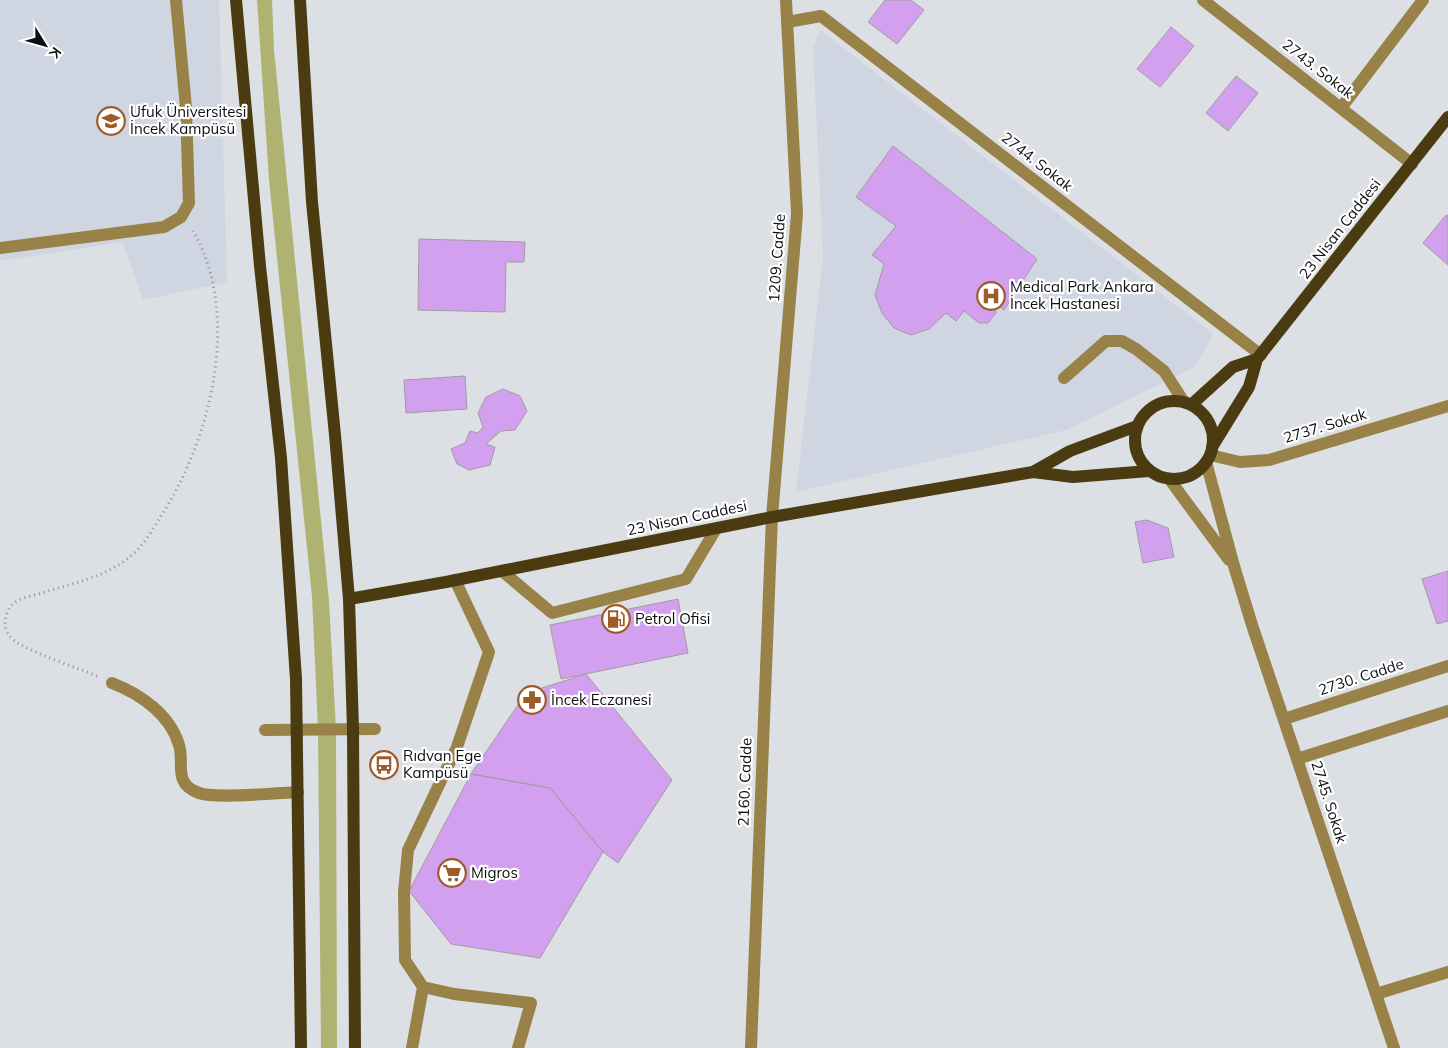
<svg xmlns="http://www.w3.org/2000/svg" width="1448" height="1048" font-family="Mulish,sans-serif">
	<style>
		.built { fill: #cfd5e1 }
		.green { fill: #afb372 }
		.building { fill: #d3a0f0; stroke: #a09da2 }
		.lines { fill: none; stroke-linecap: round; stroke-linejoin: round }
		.path { stroke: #8f9195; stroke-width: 3; stroke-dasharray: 1 4; stroke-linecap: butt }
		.minor { stroke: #988247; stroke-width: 12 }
		.major { stroke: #4a3b10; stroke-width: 12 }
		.labels { text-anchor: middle; stroke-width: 4.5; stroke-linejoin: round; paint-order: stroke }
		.street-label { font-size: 15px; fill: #0d0e10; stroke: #fff }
		.poi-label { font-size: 15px; fill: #0d0e10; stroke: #fff; text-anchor: start }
	</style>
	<rect width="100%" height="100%" fill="#dcdfe4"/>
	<!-- built -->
	<path class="built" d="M 0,0 L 219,0 L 227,282 L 143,300 L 123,242 L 0,261 Z
		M 820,30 L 1213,334 L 1195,367 L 1066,430 L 796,492 L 823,257 L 813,48 Z"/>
	<!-- green -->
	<path class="green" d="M 257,0 L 272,0 L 274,50 L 329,601 L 336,730 L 337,1048 L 321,1048 L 318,730 L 312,596 L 269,180 Z"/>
	<!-- building -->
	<path class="building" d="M 885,0 L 911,0 L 924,10 L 897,44 L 868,22 Z
		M 1171,27 L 1194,46 L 1160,87 L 1137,69 Z
		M 1236,76 L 1258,93 L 1228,131 L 1206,113 Z
		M 893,146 L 1037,259 L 1004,310 L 993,302 L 996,313 L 988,323 L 979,323 L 964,311 L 956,321 L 946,313 L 929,329 L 911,335 L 894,328 L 882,313 L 875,295 L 884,264 L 872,255 L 896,226 L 856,197 Z
		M 1446,215 L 1448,216 L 1448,265 L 1423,243 Z
		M 419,239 L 525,242 L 524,262 L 506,262 L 505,312 L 418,310 Z
		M 465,376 L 467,409 L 406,413 L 404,380 Z
		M 503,389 L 520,396 L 527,411 L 515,430 L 501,431 L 486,444 L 495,447 L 490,465 L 469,470 L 457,464 L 451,449 L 465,443 L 470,431 L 478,433 L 483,427 L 478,413 L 486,397 Z
		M 1147,520 L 1168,528 L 1174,557 L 1143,563 L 1135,522 Z
		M 1448,571 L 1448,621 L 1437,624 L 1422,579 Z
		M 678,599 L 688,653 L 561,679 L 550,625 Z
		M 586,674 L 672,780 L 618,863 L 603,852 L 550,788 L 471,774 L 526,693 Z
		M 471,774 L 550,788 L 603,852 L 540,958 L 451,944 L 409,891 Z"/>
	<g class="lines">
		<!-- path -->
		<path class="path" d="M 97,676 C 73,666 37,655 16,642 C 10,638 5,631 5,623 C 5,615 9,605 17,601 C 24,597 34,595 42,593 C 73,583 107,577 132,555 C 144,545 153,529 161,516 C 211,439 242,315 193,231"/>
		<!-- minor -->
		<path class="minor" d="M 1203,0 L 1412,164
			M 787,22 L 821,16 L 1261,355
			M 1341,108 L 1423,0
			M 0,248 L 164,227 L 181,217 L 189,203 L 186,108 L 176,0
			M 1064,378 L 1106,341 L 1122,341 L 1136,349 L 1164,371 L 1184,402
			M 1210,455 L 1240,462 L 1269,460 L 1448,406
			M 1206,462 L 1234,566 L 1252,625 L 1394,1048
			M 1170,480 L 1229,560
			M 502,571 L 552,613 L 686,579 L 716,529
			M 455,580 L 489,652 L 457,747 L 408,850 L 404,892 L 405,960 L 423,987 L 454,994 L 531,1003 L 518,1048
			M 112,683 C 140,694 170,714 179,745 C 185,764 172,783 199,793 C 215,799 277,793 298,792
			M 1284,719 L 1448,666
			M 265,730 L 375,729
			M 1297,759 L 1448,711
			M 1376,994 L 1448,972
			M 412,1048 L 423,987
			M 751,1048 L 772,517 L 797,214 L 786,0"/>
		<!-- major -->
		<path class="major" d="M 236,0 L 260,266 L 281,458 L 296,679 L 301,1048
			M 300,0 L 312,202 L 335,435 L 349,599 L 353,729 L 355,1048
			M1135 440a39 39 0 1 1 78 0a39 39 0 1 1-78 0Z
			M 1191,405 L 1233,367 L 1257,359
			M 1212,447 L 1249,387 L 1257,359 L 1448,117
			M 1033,472 L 1070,451 L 1137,426
			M 349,599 L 446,582 L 772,517 L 1033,472 L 1073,477 L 1149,471"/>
	</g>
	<!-- icons -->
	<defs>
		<symbol id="university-ring" viewBox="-11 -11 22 22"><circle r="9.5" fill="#fff" stroke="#9d5b28" stroke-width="1.5"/><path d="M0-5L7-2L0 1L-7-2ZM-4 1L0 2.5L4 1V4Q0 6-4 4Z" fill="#9d5b28"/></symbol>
		<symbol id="hospital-ring" viewBox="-11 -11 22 22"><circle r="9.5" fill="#fff" stroke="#9d5b28" stroke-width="1.5"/><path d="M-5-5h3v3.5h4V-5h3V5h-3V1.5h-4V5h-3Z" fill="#9d5b28"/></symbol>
		<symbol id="fuel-ring" viewBox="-11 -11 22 22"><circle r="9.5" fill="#fff" stroke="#9d5b28" stroke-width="1.5"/><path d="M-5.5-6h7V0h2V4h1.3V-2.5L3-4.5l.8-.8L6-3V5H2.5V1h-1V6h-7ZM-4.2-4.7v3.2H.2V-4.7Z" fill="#9d5b28"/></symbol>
		<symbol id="pharmacy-ring" viewBox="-11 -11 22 22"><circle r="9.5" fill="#fff" stroke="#9d5b28" stroke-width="1.5"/><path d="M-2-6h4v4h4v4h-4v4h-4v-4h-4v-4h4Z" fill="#9d5b28"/></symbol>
		<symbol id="bus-ring" viewBox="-11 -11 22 22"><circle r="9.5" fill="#fff" stroke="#9d5b28" stroke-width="1.5"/><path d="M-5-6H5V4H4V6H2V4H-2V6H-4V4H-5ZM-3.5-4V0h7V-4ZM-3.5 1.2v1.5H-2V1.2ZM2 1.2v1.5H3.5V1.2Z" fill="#9d5b28"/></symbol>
		<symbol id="supermarket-ring" viewBox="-11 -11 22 22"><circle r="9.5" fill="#fff" stroke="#9d5b28" stroke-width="1.5"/><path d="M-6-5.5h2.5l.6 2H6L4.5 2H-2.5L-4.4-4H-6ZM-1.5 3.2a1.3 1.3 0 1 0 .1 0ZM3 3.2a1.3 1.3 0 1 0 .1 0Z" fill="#9d5b28"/></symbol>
	</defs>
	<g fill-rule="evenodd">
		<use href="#university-ring" x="95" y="105" width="32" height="32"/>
		<use href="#hospital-ring" x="975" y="280" width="32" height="32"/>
		<use href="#fuel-ring" x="600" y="603" width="32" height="32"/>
		<use href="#pharmacy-ring" x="516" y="684" width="32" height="32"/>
		<use href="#bus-ring" x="368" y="749" width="32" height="32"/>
		<use href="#supermarket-ring" x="436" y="857" width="32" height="32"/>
	</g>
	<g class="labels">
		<!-- street labels -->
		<g class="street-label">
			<text transform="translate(1318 69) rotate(38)" y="5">2743. Sokak</text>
			<text transform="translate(1037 162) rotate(38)" y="5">2744. Sokak</text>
			<text transform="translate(1340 229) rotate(-52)" y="5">23 Nisan Caddesi</text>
			<text transform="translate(777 258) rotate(-86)" y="5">1209. Cadde</text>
			<text transform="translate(1325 426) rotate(-17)" y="5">2737. Sokak</text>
			<text transform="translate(687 518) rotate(-12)" y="5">23 Nisan Caddesi</text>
			<text transform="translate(1361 677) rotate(-18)" y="5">2730. Cadde</text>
			<text transform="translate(745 782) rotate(-88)" y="5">2160. Cadde</text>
			<text transform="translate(1329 802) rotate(72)" y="5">2745. Sokak</text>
		</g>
		<!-- poi labels -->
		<g class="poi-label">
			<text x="130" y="117">Ufuk Üniversitesi<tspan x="130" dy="17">İncek Kampüsü</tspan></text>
			<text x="1010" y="292">Medical Park Ankara<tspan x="1010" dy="17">İncek Hastanesi</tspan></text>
			<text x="635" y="624">Petrol Ofisi</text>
			<text x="551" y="705">İncek Eczanesi</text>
			<text x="403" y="761">Rıdvan Ege<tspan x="403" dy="17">Kampüsü</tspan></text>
			<text x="471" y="878">Migros</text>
		</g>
	</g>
	<!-- north arrow -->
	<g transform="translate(45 45) rotate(127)" stroke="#ffffff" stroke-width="4" paint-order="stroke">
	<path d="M0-4L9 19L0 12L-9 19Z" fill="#0d0e10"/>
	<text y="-8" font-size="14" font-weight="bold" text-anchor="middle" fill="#0d0e10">K</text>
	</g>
</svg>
